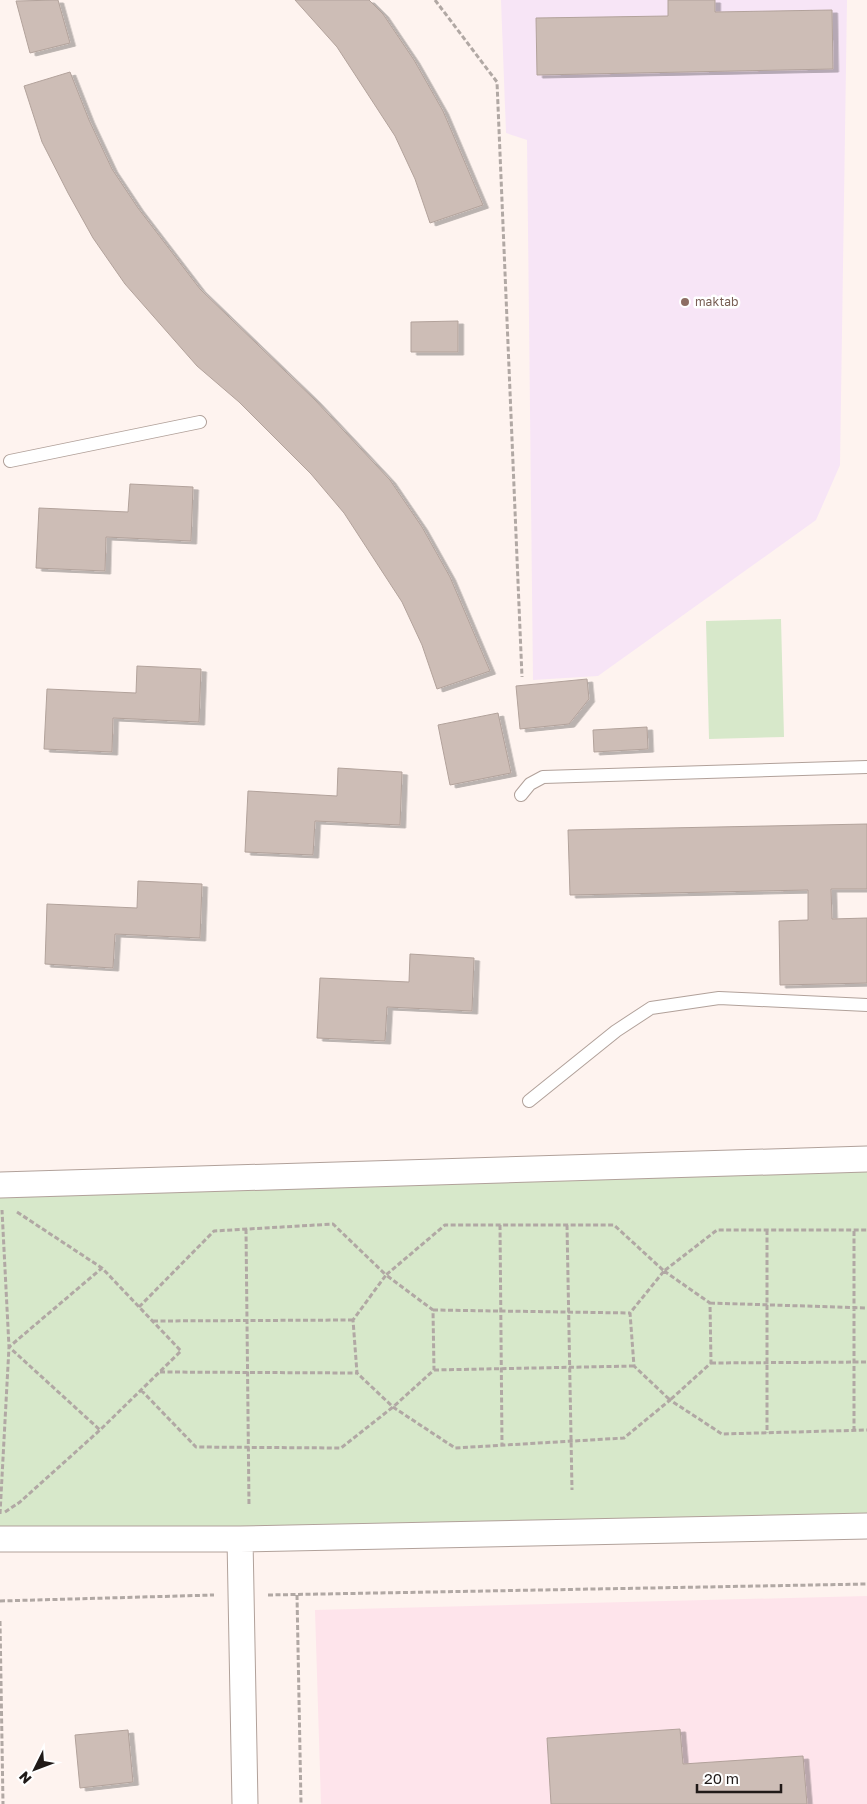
<svg xmlns="http://www.w3.org/2000/svg" width="867" height="1804" font-family="'Golos Text',sans-serif">
	<style>
		.education { fill: #f7e5f6 }
		.medical { fill: #fee4eb }
		.green { fill: #d7e8ca }
		.building { fill: #cdbdb6; stroke: #b2a29b; filter: url(#shadow) }
		.lines { fill: none; stroke-linecap: round; stroke-linejoin: round }
		.service-casing { stroke: #b1a19a; stroke-width: 14 }
		.minor-casing { stroke: #b1a19a; stroke-width: 27 }
		.path { stroke: #b1a8a4; stroke-width: 3; stroke-dasharray: 5 2.5; stroke-linecap: butt }
		.service { stroke: #fff; stroke-width: 12 }
		.minor { stroke: #fff; stroke-width: 25 }
		.education-dot { fill: #8d6e63; stroke: #fff; stroke-width: 2 }
		.labels { text-anchor: middle; stroke-width: 5; stroke-linejoin: round; paint-order: stroke }
		.education-label { font-size: 12px; fill: #785e54; stroke: #fff; text-anchor: start }
	</style>
	<defs>
		<filter id="shadow"><feDropShadow dx="5.5" dy="3" stdDeviation="0" flood-color="#0004"/></filter>
	</defs>
	<rect width="100%" height="100%" fill="#fef3ef"/>
	<!-- education -->
	<path class="education" d="M 501,0 L 847,0 L 840,465 L 816,520 L 598,676 L 533,680 L 527,140 L 506,133 Z"/>
	<!-- medical -->
	<path class="medical" d="M 867,1596 L 867,1804 L 321,1804 L 315,1610 Z"/>
	<!-- green -->
	<path class="green" d="M 781,619 L 784,737 L 709,739 L 706,621 Z
		M 867,1159 L 867,1526 L 0,1539 L 0,1185 Z"/>
	<!-- building -->
	<path class="building" d="M 58,0 L 70,43 L 30,53 L 16,1 Z
		M 295,0 L 369,0 L 383,14 L 414,60 L 443,111 L 483,205 L 430,223 L 415,179 L 395,136 L 337,47 Z
		M 668,0 L 715,0 L 715,12 L 832,10 L 833,69 L 537,75 L 536,18 L 668,16 Z
		M 70,72 L 89,120 L 112,169 L 138,208 L 200,289 L 315,400 L 390,480 L 422,527 L 450,577 L 490,671 L 437,689 L 422,645 L 402,602 L 344,513 L 311,474 L 239,402 L 197,366 L 125,284 L 93,238 L 68,193 L 42,142 L 24,86 Z
		M 458,321 L 458,352 L 411,352 L 411,322 Z
		M 130,484 L 193,487 L 191,541 L 106,537 L 105,571 L 36,568 L 39,508 L 128,512 Z
		M 137,666 L 201,669 L 199,722 L 113,718 L 112,752 L 44,749 L 47,689 L 136,693 Z
		M 587,679 L 589,699 L 569,724 L 520,729 L 516,686 Z
		M 498,713 L 511,773 L 450,785 L 438,725 Z
		M 647,727 L 648,749 L 594,752 L 593,730 Z
		M 338,768 L 402,772 L 400,825 L 315,821 L 313,855 L 245,852 L 248,791 L 337,796 Z
		M 867,824 L 867,889 L 831,889 L 832,919 L 867,918 L 867,983 L 780,985 L 779,921 L 808,920 L 808,890 L 570,895 L 568,830 Z
		M 138,881 L 202,884 L 200,938 L 115,934 L 113,968 L 45,964 L 47,904 L 137,908 Z
		M 410,954 L 474,958 L 472,1011 L 387,1007 L 385,1041 L 317,1038 L 320,978 L 409,982 Z
		M 680,1729 L 683,1764 L 803,1756 L 807,1804 L 551,1804 L 547,1738 Z
		M 128,1730 L 133,1782 L 80,1788 L 75,1735 Z"/>
	<g class="lines">
		<defs>
			<path id="service" d="M 10,461 L 200,422
				M 521,795 L 530,784 L 543,777 L 867,767
				M 529,1101 L 616,1031 L 651,1008 L 719,998 L 867,1005"/>
			<path id="minor" d="M 0,1185 L 867,1159
				M 0,1539 L 240,1539 L 867,1526
				M 240,1539 L 245,1804"/>
		</defs>
		<!-- service casing -->
		<use href="#service" class="service-casing"/>
		<!-- minor casing -->
		<use href="#minor" class="minor-casing"/>
		<!-- path -->
		<path class="path" d="M 435,0 L 497,82 L 522,677
			M 17,1212 L 102,1268
			M 500,1225 L 502,1445
			M 567,1225 L 572,1490
			M 246,1229 L 249,1506
			M 767,1230 L 767,1433
			M 664,1271 L 710,1303 L 711,1363 L 670,1400 L 634,1366 L 630,1313 Z
			M 710,1303 L 867,1308
			M 139,1307 L 214,1231 L 333,1224 L 386,1275 L 445,1225 L 614,1225 L 664,1271 L 717,1230 L 867,1230
			M 433,1310 L 630,1313
			M 153,1321 L 353,1320
			M 711,1363 L 867,1362
			M 434,1370 L 634,1366
			M 160,1372 L 357,1373
			M 141,1390 L 196,1447 L 341,1448 L 393,1407 L 434,1370 L 433,1310 L 386,1275 L 353,1320 L 357,1373 L 393,1407 L 455,1448 L 624,1438 L 670,1400 L 722,1434 L 867,1430
			M 854,1431 L 854,1230
			M 5,1512 L 20,1502 L 100,1430 L 181,1351 L 102,1268 L 9,1347 L 100,1430
			M 0,1514 L 9,1347 L 2,1210
			M 268,1595 L 867,1584
			M 297,1595 L 301,1804
			M 0,1601 L 214,1595
			M 0,1621 L 3,1804"/>
		<!-- service -->
		<use href="#service" class="service"/>
		<!-- minor -->
		<use href="#minor" class="minor"/>
	</g>
	<!-- markers -->
	<circle class="education-dot" cx="685" cy="302" r="5"/>
	<g class="labels">
		<!-- education labels -->
		<g class="education-label">
			<text x="695" y="306">maktab</text>
		</g>
	</g>
	<!-- north arrow -->
	<g transform="translate(35 1769) rotate(228)" stroke="#ffffff" stroke-width="4" paint-order="stroke">
	<path d="M0-4L9 19L0 12L-9 19Z" fill="#201a18"/>
	<text y="-8" font-size="14" font-weight="bold" text-anchor="middle" fill="#201a18">N</text>
	</g>
	<!-- scale -->
	<path d="M697 1784v8h84v-8" fill="none" stroke="#201a18" stroke-width="2.5"/>
	<text x="704" y="1784" font-size="15" fill="#201a18" stroke="#ffffff" stroke-width="4" paint-order="stroke">20 m</text>
</svg>
